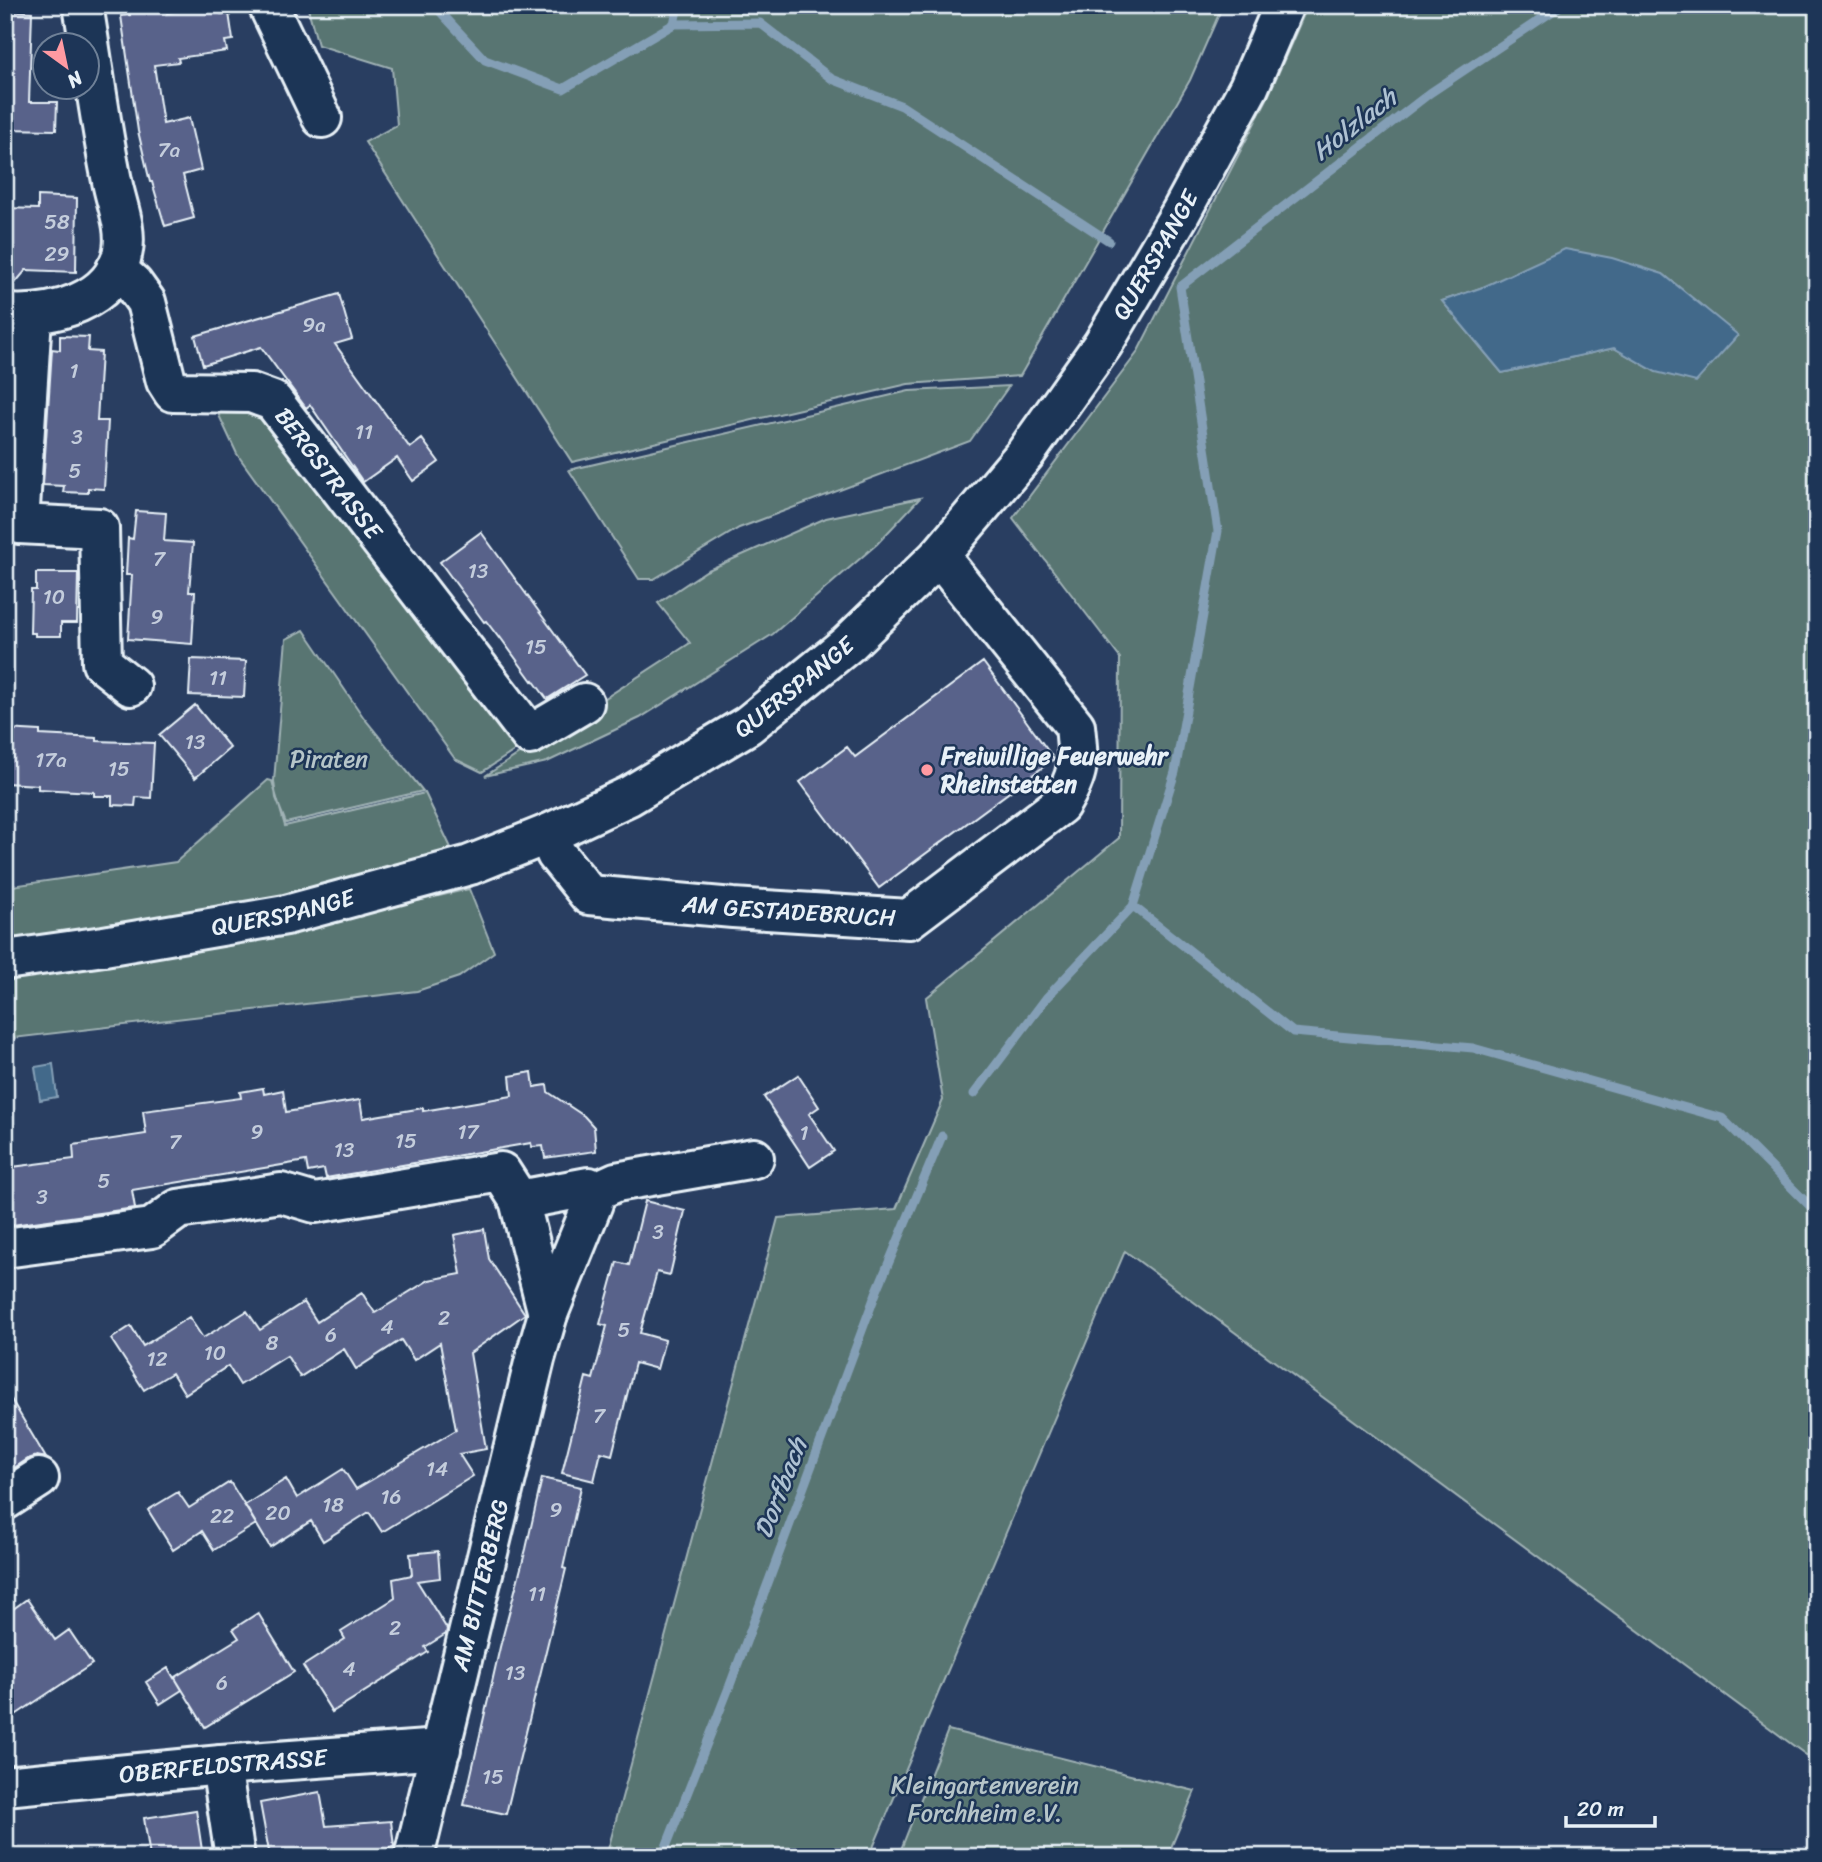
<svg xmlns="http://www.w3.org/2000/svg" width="1822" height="1862" font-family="Sriracha,sans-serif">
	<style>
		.green { fill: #587472; stroke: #a0b2b5; stroke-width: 2; fill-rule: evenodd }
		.water { fill: #42698a; stroke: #849fb6; stroke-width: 2 }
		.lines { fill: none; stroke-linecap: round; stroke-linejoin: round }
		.stream { stroke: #849fb6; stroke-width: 9 }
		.building { fill: #58628a; stroke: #e8f1f8; stroke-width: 2 }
		.minor-casing { stroke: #e8f1f8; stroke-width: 44 }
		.major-casing { stroke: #e8f1f8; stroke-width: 44 }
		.minor { stroke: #1d3557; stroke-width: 38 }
		.major { stroke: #1d3557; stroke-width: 38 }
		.poi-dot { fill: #ff9aa2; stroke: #1d3557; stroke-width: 2.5 }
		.labels { text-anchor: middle; stroke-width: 5; stroke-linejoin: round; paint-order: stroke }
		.number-label { font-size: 21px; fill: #c4cddc }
		.street-label { font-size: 24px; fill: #e8f1f8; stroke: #1d3557 }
		.poi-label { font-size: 24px; font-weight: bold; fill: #e8f1f8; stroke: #1d3557; text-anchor: start }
		.park-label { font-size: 24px; fill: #b6c5c9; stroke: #1d3557 }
		.water-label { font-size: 26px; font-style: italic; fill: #aec1d2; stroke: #1d3557 }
	</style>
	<rect width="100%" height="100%" fill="#293e61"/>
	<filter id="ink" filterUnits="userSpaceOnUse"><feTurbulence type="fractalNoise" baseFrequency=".0143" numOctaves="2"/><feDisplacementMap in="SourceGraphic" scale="14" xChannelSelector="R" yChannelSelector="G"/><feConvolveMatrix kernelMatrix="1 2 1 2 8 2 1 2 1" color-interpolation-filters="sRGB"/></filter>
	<g filter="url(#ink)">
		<!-- green -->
		<path class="green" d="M 307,5 L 1223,5 L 1190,80 L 1020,376 L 908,384 L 572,462 L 365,142 L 397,125 L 392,68 L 318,45 Z
			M 1308,5 L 1817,5 L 1817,1763 L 1125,1251 L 869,1857 L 606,1857 L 778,1218 L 896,1209 L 943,1100 L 926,998 L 1119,838 L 1120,658 L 1013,518 L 1137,353 L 1267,99 ZM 1663,274 L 1738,336 L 1656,372 L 1614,348 L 1502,373 L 1442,301 L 1483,287 Z
			M 1009,386 L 970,441 L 739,528 L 654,579 L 639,579 L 569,470 L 909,391 Z
			M 217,411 L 262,413 L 522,746 L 482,772 L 455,759 L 237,454 Z
			M 920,498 L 877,544 L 773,634 L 640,718 L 547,762 L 485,776 L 690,643 L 658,603 L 706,571 L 826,518 Z
			M 304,630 L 364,718 L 423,791 L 286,823 L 276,798 L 274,781 L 286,639 Z
			M 268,780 L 272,781 L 285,826 L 425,793 L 453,852 L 345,886 L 5,944 L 5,887 L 176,862 Z
			M 469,889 L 494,952 L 459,977 L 417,991 L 5,1039 L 5,976 L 288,931 Z
			M 948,1730 L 1195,1791 L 1167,1857 L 898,1857 Z"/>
		<!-- water -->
		<path class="water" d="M 1565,249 L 1612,258 L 1663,274 L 1738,335 L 1696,382 L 1656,372 L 1614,348 L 1502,373 L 1442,301 L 1483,287 Z
			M 53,1064 L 57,1097 L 40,1100 L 35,1067 Z"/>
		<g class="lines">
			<!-- stream -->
			<path class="stream" d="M 434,5 L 485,60 L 563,89 L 674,24 L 760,23 L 832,79 L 902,106 L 1109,241
				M 674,24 L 678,5
				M 1133,906 L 1293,1032 L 1473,1048 L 1722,1118 L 1817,1213
				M 974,1094 L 1047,997 L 1133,906 L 1175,772 L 1218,531 L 1180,287 L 1430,93 L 1562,5
				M 662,1857 L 730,1685 L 876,1293 L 942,1136"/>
		</g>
		<!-- building -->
		<path class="building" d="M 220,5 L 221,14 L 229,13 L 233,40 L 225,41 L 227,51 L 178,58 L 179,62 L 154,65 L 163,124 L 189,118 L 201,170 L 183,175 L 194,218 L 165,226 L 152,182 L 150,182 L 138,131 L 121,16 L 130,15 L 130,12 L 166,7 L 167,13 Z
			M 5,11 L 32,12 L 29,102 L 57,102 L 56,130 L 5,129 Z
			M 38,196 L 77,198 L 76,272 L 26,270 L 16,282 L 9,269 L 5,269 L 5,208 L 38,209 Z
			M 339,294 L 352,339 L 335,344 L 410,448 L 422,439 L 439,462 L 413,481 L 397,458 L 363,482 L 310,405 L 306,408 L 261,347 L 203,365 L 195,336 Z
			M 60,336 L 89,337 L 88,351 L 101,352 L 97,421 L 108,421 L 104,489 L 88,488 L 88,493 L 63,492 L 64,486 L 43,485 L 52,349 L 60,350 Z
			M 136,511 L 166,513 L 164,541 L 193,543 L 189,592 L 195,592 L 192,644 L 128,639 L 132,575 L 126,575 L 128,538 L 133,539 Z
			M 481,532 L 585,675 L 547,699 L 533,680 L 532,681 L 500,637 L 499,638 L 486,621 L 484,622 L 440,562 Z
			M 36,573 L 78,573 L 77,623 L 61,623 L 61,636 L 35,636 L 35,633 L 30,633 L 31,590 L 36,590 Z
			M 191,659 L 246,661 L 244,697 L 189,695 Z
			M 983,662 L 1054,759 L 879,888 L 800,782 L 847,747 L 855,757 Z
			M 195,705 L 230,748 L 195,778 L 159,735 Z
			M 5,729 L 40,731 L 40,735 L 97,738 L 97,741 L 154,743 L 151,798 L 136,797 L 135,806 L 112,805 L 112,796 L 94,796 L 94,792 L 38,789 L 38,785 L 5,783 Z
			M 532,1072 L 534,1087 L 547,1085 L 548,1092 L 584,1116 L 594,1127 L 596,1151 L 545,1158 L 543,1146 L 532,1147 L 531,1143 L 326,1178 L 324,1169 L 308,1172 L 306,1161 L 132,1190 L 135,1208 L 5,1226 L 5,1168 L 74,1159 L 73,1145 L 146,1134 L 143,1111 L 241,1098 L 240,1092 L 263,1088 L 264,1094 L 283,1090 L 286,1112 L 360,1100 L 363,1118 L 423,1108 L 423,1111 L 512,1096 L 510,1076 Z
			M 798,1075 L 819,1107 L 809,1114 L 834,1151 L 810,1167 L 764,1097 Z
			M 645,1201 L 685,1211 L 670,1275 L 657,1272 L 640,1333 L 665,1340 L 657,1369 L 635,1363 L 612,1455 L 601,1452 L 594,1481 L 562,1473 L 586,1377 L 593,1379 L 607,1326 L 600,1324 L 617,1262 L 629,1265 Z
			M 484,1229 L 489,1259 L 525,1314 L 470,1353 L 486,1449 L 459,1454 L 473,1476 L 382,1532 L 369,1512 L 323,1541 L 311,1521 L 270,1547 L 245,1505 L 286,1479 L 297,1498 L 343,1469 L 356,1489 L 456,1430 L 440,1343 L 414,1360 L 401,1340 L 356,1369 L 344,1349 L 300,1377 L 287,1356 L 240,1385 L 228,1366 L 185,1394 L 172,1373 L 144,1390 L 111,1339 L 131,1326 L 143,1346 L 189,1317 L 203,1338 L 247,1311 L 260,1330 L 304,1302 L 317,1322 L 362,1293 L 375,1313 L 429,1280 L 461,1274 L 454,1235 Z
			M 5,1389 L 46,1458 L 37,1456 L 28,1459 L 5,1474 Z
			M 542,1478 L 581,1487 L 563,1568 L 566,1569 L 506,1814 L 464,1805 L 500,1647 L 526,1549 Z
			M 230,1482 L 256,1524 L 214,1550 L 202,1531 L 173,1550 L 148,1510 L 178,1492 L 189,1508 Z
			M 438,1551 L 440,1578 L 417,1581 L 447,1629 L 446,1634 L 425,1647 L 428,1652 L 332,1712 L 303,1666 L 345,1639 L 341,1632 L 395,1598 L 393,1579 L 412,1575 L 410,1554 Z
			M 27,1599 L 55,1640 L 69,1630 L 92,1664 L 5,1722 L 5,1615 Z
			M 258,1613 L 294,1672 L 205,1727 L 175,1678 L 182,1690 L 160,1704 L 146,1682 L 168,1668 L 174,1678 L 239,1638 L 233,1629 Z
			M 320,1792 L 326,1826 L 391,1821 L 394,1847 L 389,1848 L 389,1857 L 363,1857 L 363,1851 L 331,1857 L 270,1857 L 260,1803 Z
			M 196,1810 L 203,1857 L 150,1857 L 144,1818 Z"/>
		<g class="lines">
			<defs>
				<g id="minor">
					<path d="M 268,5 L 322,118"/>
					<path id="s1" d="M 116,269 L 133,284 L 146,302 L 166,381 L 173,392 L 251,393 L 273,401 L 530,735 L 584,703"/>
					<path d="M 7,314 C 51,317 115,302 123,250 C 127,227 116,203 112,181 C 100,123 93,64 83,5"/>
					<path d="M 32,316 L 19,524 L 99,528 L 102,663 L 131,686"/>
					<path id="s2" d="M 548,834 L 556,854 L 589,895 L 733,908 L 909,919 L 1060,805 C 1080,773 1079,763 1075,726 L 939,556"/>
					<path d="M 594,1192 L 616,1182 L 754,1158"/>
					<path d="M 519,1200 L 589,1187 L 594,1192"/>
					<path d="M 5,1248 L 152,1228 L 178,1209 L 281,1193 L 315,1203 L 501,1172 L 519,1200 L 548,1314"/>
					<path d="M 5,1500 L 39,1478"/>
					<path d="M 221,1765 L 235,1857"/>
					<path id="s3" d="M 5,1786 L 221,1765 L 441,1749"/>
					<path id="s4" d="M 414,1857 L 535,1359 L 548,1314 L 593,1203 L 594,1192"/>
				</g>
				<g id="major">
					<path id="s5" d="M 5,960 L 104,946 L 286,915 L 470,865 L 548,834 L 629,796 L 748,725 L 848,644 L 939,556 L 1025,454 L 1103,344 L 1180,214 L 1249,87 L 1284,5"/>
				</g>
			</defs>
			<!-- minor casing -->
			<use href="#minor" class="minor-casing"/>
			<!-- major casing -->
			<use href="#major" class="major-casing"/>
			<!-- minor -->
			<use href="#minor" class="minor"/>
			<!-- major -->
			<use href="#major" class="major"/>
		</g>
	</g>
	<!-- markers -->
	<circle class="poi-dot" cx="927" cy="770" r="7"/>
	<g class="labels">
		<!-- number labels -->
		<g class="number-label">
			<text x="169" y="157">7a</text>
			<text x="57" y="229">58</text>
			<text x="57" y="261">29</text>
			<text x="314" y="332">9a</text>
			<text x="74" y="378">1</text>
			<text x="364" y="439">11</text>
			<text x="77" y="444">3</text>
			<text x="75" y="478">5</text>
			<text x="159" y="566">7</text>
			<text x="478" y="578">13</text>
			<text x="54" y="604">10</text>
			<text x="157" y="624">9</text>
			<text x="536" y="654">15</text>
			<text x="218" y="685">11</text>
			<text x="195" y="749">13</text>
			<text x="51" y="767">17a</text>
			<text x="119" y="776">15</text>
			<text x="257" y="1139">9</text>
			<text x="468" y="1139">17</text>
			<text x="804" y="1140">1</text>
			<text x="406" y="1148">15</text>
			<text x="175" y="1149">7</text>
			<text x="344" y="1157">13</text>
			<text x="104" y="1188">5</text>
			<text x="42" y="1204">3</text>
			<text x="658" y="1239">3</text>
			<text x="444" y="1325">2</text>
			<text x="387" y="1334">4</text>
			<text x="624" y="1337">5</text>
			<text x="331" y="1342">6</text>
			<text x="272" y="1350">8</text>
			<text x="215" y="1360">10</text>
			<text x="157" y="1366">12</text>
			<text x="599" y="1423">7</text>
			<text x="437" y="1476">14</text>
			<text x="391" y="1504">16</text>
			<text x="333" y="1512">18</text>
			<text x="556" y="1517">9</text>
			<text x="278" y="1520">20</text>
			<text x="222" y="1523">22</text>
			<text x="537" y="1601">11</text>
			<text x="395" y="1635">2</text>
			<text x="349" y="1676">4</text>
			<text x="515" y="1680">13</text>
			<text x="222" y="1690">6</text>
			<text x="493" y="1784">15</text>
		</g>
		<!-- street labels -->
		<g class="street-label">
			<text dy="8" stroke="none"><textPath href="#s5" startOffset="1414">QUERSPANGE</textPath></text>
			<text dy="8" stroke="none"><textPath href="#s1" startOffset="332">BERGSTRASSE</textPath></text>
			<text dy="8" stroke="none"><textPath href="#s5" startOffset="847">QUERSPANGE</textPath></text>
			<text dy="8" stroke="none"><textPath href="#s2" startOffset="275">AM GESTADEBRUCH</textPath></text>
			<text dy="8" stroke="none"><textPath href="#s5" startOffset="282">QUERSPANGE</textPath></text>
			<text dy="8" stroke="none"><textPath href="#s4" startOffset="280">AM BITTERBERG</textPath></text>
			<text dy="8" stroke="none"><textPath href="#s3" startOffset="219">OBERFELDSTRASSE</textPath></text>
		</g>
		<!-- poi labels -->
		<g class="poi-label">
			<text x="941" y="764">Freiwillige Feuerwehr<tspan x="941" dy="28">Rheinstetten</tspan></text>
		</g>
		<!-- park labels -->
		<g class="park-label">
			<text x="329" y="767">Piraten</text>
			<text x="985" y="1793">Kleingartenverein<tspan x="985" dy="28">Forchheim e.V.</tspan></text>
		</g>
		<!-- water labels -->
		<g class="water-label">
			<text transform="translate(1354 124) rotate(-38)" y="9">Holzlach</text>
			<text transform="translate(780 1488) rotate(-69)" y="9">Dorfbach</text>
		</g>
	</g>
	<!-- margin -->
	<rect width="1822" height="1862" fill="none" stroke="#1d3557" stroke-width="28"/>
	<rect x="14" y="14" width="1794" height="1834" fill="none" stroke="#e8f1f8" stroke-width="2.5" filter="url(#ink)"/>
	<!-- north arrow -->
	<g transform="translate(66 66) rotate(147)"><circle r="33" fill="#1d3557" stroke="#6e8097" stroke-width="2"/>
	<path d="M0-5L12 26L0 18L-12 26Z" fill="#ff9aa2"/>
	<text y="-10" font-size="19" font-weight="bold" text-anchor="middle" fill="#e8f1f8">N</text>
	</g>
	<!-- scale -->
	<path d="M1566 1816v10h89v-10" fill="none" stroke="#e8f1f8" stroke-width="3.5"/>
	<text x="1577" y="1816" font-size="21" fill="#e8f1f8" stroke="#1d3557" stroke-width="5" paint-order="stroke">20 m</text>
</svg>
